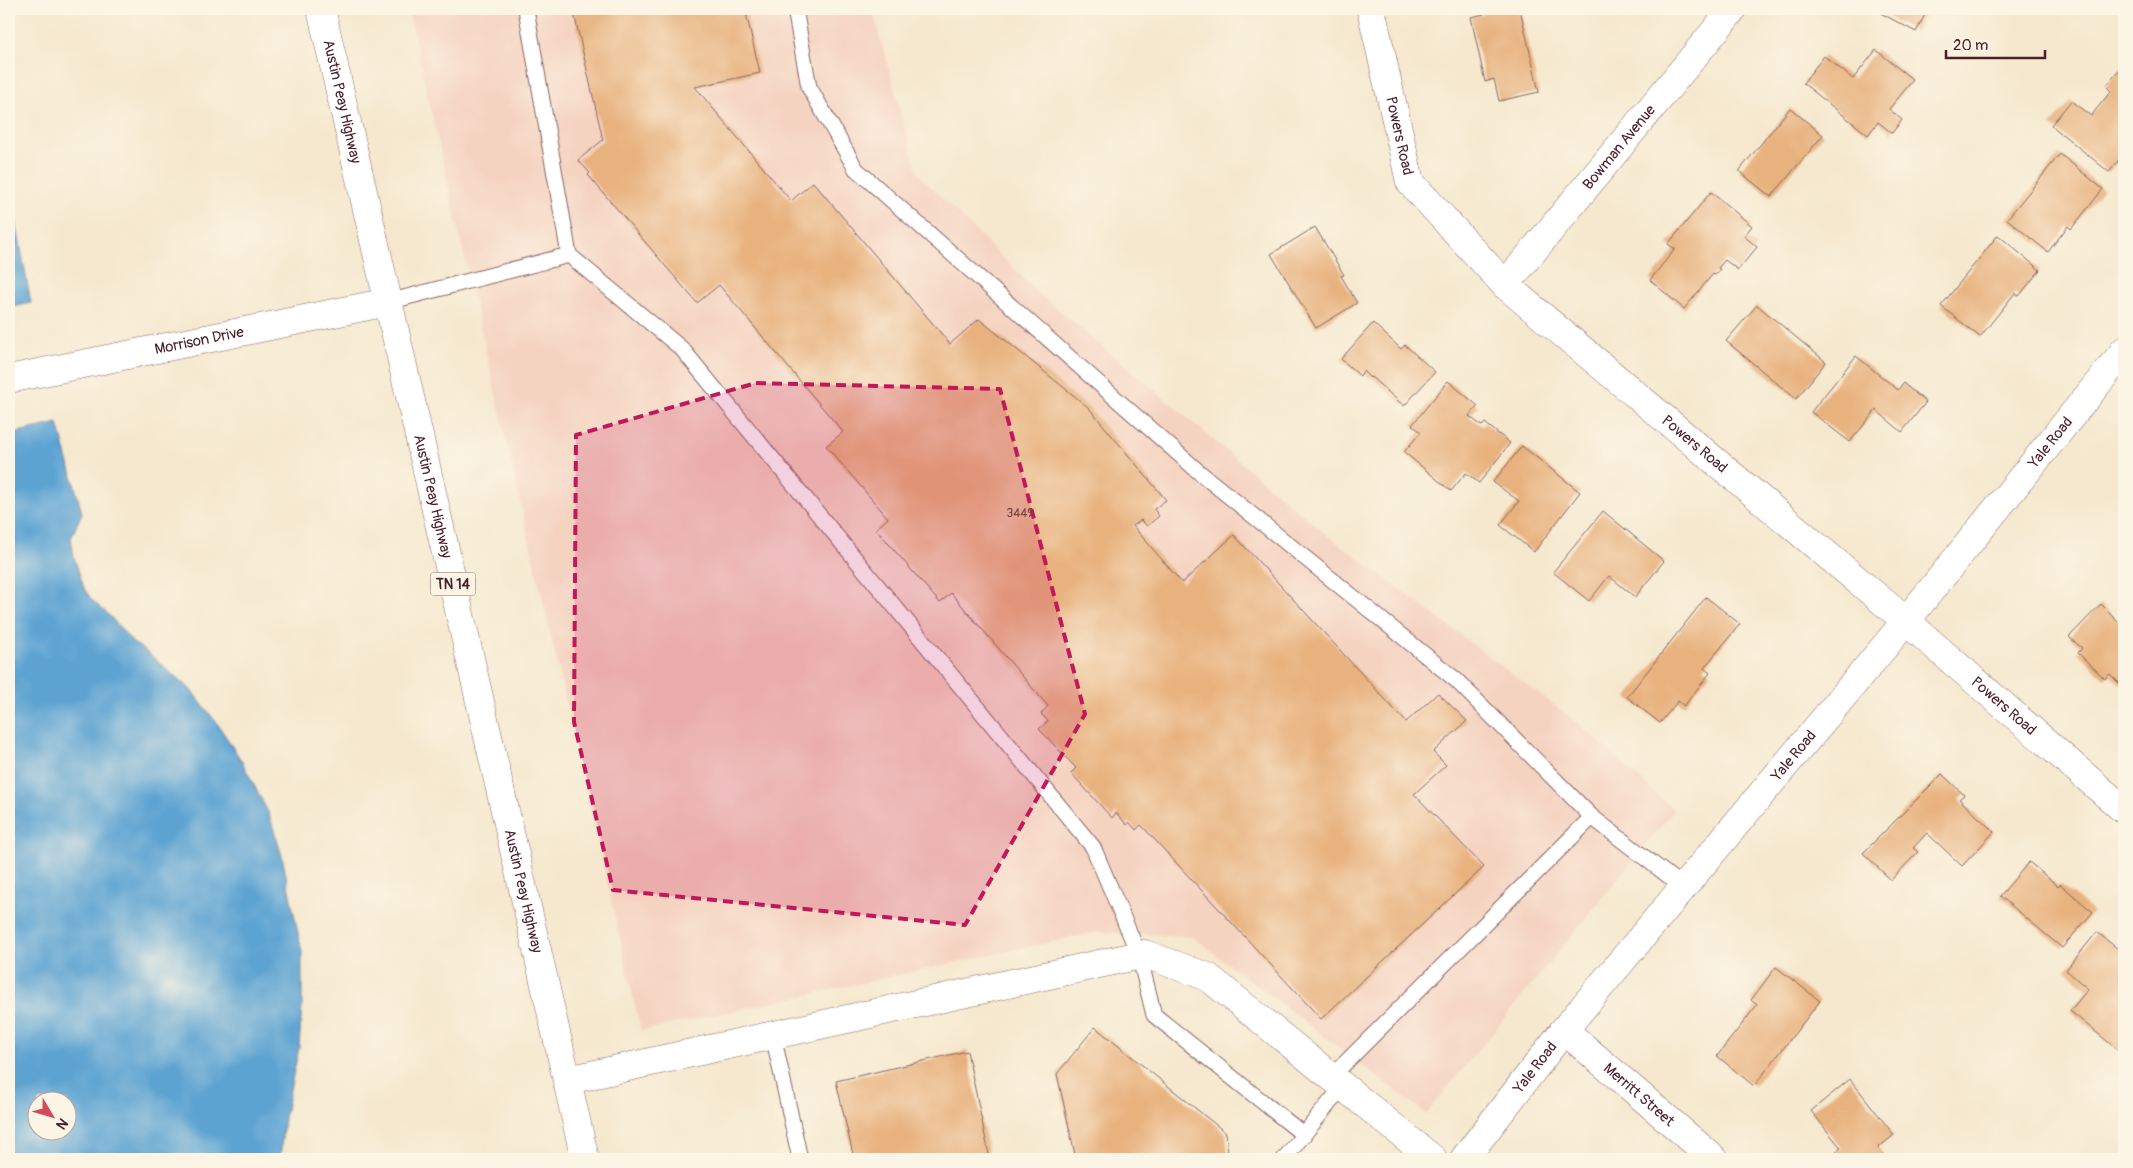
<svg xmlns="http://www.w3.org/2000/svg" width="2133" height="1168" font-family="Pangolin,sans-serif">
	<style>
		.built { fill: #f5d3c1 }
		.water { fill: #5ba3d2; stroke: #52617e; fill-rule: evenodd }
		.building { fill: #e8b27f }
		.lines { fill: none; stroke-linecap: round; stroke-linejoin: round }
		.service-casing { stroke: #866564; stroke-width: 17 }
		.minor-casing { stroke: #866564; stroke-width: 29 }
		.secondary-casing { stroke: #866564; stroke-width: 29 }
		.primary-casing { stroke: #866564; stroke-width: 29 }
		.service { stroke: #fff; stroke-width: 15 }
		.minor { stroke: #fff; stroke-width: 28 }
		.secondary { stroke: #fff; stroke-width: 28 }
		.primary { stroke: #fff; stroke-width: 28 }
		.marked { fill: #c2185b; fill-opacity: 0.2; stroke: #c2185b; stroke-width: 4; stroke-dasharray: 10 6; stroke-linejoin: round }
		.labels { text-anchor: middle; stroke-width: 4; stroke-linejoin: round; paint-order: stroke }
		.number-label { font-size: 12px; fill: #724440 }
		.shield { fill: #fcf5e5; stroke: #7f5f63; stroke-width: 1 }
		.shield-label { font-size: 14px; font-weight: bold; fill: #4a1f2b }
		.street-label { font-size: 15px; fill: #4a1f2b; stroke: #fcf5e5 }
	</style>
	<rect width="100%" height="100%" fill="#fcf5e5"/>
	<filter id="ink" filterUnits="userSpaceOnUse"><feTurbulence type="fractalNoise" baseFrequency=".02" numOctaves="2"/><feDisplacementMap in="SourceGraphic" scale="10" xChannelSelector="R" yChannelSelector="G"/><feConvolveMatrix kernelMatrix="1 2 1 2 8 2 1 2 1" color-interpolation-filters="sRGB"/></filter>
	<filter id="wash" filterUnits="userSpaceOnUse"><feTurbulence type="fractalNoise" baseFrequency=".0096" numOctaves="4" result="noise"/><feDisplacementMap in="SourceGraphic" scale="20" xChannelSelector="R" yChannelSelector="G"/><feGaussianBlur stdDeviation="1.12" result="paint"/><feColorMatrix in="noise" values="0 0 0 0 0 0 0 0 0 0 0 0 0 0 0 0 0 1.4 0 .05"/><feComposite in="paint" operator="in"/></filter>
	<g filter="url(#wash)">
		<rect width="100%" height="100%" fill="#f5e8ce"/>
		<!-- built -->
		<path class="built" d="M 408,9 L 872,9 L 918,174 L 1035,290 L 1322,531 L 1579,724 L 1674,810 L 1426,1114 L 1193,937 L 1096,932 L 641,1031 Z"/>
		<!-- water -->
		<path class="water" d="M 9,200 L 12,200 L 31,303 L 9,308 Z
			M 58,423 L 82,513 L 71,538 L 74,557 L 84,588 L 91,599 L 110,616 L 133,643 L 143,649 L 190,689 L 217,723 L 241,760 L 269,814 L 282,856 L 302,952 L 302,1005 L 299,1048 L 284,1118 L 280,1159 L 9,1159 L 9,434 ZM 38,1100 L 68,1100 L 68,1130 L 38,1130 Z"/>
		<g id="blocks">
			<!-- building -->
			<path class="building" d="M 573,9 L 745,9 L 760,73 L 695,87 L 791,201 L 813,182 L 950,344 L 979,319 L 1088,407 L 1166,500 L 1154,509 L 1159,516 L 1147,526 L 1141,520 L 1133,526 L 1182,583 L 1234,535 L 1406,722 L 1438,693 L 1467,721 L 1433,752 L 1446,765 L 1414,794 L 1484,867 L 1321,1019 L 1141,825 L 1136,830 L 1129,822 L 1127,825 L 1116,813 L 1112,818 L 1071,773 L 1076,768 L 1039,729 L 1048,721 L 1041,714 L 1048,706 L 951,593 L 940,603 L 876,529 L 888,518 L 826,446 L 843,432 L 719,285 L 697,303 L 588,175 L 590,173 L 578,160 L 603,140 Z
				M 1483,9 L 1520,9 L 1539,92 L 1499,101 L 1494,79 L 1485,82 L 1471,17 L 1484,14 Z
				M 1873,9 L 1928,9 L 1916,32 Z
				M 1876,50 L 1913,80 L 1889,109 L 1902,120 L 1892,133 L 1878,122 L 1868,135 L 1803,83 L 1824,56 L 1853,79 Z
				M 2122,67 L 2124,69 L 2124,154 L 2109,172 L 2051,125 L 2071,101 L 2091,116 L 2111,91 L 2106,86 Z
				M 1790,108 L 1823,135 L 1771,197 L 1739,171 Z
				M 2060,154 L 2103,189 L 2071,229 L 2068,226 L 2048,252 L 2007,219 Z
				M 1711,192 L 1752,226 L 1744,236 L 1757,247 L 1738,270 L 1725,260 L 1718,268 L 1720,269 L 1715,275 L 1713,274 L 1684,309 L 1650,280 L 1675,249 L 1668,244 Z
				M 1315,227 L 1344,275 L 1341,276 L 1357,303 L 1316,328 L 1271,254 Z
				M 1998,235 L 2040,270 L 2019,296 L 2015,293 L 1980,337 L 1941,306 Z
				M 1757,305 L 1826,362 L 1796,399 L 1726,341 Z
				M 1373,323 L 1401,349 L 1405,345 L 1435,372 L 1404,406 L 1371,377 L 1370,378 L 1363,371 L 1360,376 L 1341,359 Z
				M 1856,356 L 1898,390 L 1903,383 L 1926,402 L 1902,432 L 1876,410 L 1850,442 L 1811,412 Z
				M 1448,381 L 1478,406 L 1469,416 L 1482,426 L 1485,423 L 1510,443 L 1479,483 L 1466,473 L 1451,491 L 1404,452 L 1421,432 L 1412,425 Z
				M 1522,446 L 1580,492 L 1534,552 L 1500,525 L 1519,501 L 1493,482 Z
				M 1603,511 L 1664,561 L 1635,597 L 1609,576 L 1589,601 L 1553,572 Z
				M 1706,597 L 1740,624 L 1704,668 L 1710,673 L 1684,706 L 1678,701 L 1660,723 L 1627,697 Z
				M 2101,604 L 2124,627 L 2124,688 L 2110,674 L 2105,679 L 2078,653 L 2082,648 L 2069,637 Z
				M 1942,774 L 1964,795 L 1959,799 L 1994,832 L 1962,866 L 1927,833 L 1913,848 L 1918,852 L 1891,880 L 1863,853 Z
				M 2029,862 L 2058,886 L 2060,884 L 2093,912 L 2062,948 L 2000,896 Z
				M 2097,932 L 2124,954 L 2124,1042 L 2118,1050 L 2070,1011 L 2088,989 L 2066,970 Z
				M 1776,967 L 1820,1001 L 1754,1086 L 1717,1056 L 1757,1005 L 1751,1000 Z
				M 1095,1027 L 1226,1133 L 1228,1153 L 1223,1159 L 1076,1159 L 1057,1074 Z
				M 967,1051 L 990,1159 L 854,1159 L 836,1081 Z
				M 1850,1079 L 1894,1135 L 1878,1148 L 1886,1158 L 1884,1159 L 1827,1159 L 1841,1148 L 1811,1111 Z"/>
		</g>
	</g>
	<g filter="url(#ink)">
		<use href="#blocks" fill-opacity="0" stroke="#866564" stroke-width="1"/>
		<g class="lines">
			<defs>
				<path id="service" d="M 526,9 L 569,255
					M 795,9 L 809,87 L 856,169 L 1199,472 L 1456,680 L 1592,817 L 1683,887
					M 388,302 L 569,255 L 682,349 L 1093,847 L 1139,955 L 1154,1015 L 1304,1135
					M 773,1035 L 800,1159
					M 1331,1077 L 1592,817
					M 1284,1159 L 1343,1086"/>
				<g id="minor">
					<path id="s1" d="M 1371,9 L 1410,182 L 1505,285 L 1906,621 L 2124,810"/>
					<path id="s2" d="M 1505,285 L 1733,9"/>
					<path id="s3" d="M 9,379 L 388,302"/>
					<path id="s4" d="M 1564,1030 L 1714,1159"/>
					<path d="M 568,1080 L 1145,954 L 1208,977 L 1433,1159"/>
				</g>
				<g id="secondary">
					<path id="s5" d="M 1464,1159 L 1564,1030 L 1906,621 L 2124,351"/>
				</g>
				<g id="primary">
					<path id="s6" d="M 321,9 L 585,1159"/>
				</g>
			</defs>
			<!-- service casing -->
			<use href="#service" class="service-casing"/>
			<!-- minor casing -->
			<use href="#minor" class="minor-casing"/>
			<!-- secondary casing -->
			<use href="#secondary" class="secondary-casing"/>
			<!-- primary casing -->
			<use href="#primary" class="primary-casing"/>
			<!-- service -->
			<use href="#service" class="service"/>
			<!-- minor -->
			<use href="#minor" class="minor"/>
			<!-- secondary -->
			<use href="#secondary" class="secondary"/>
			<!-- primary -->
			<use href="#primary" class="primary"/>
		</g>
	</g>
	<!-- marked area -->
	<path class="marked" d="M 756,383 L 1000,389 L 1085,714 L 965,925 L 613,890 L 574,722 L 576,435 Z"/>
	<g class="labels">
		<!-- number labels -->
		<g class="number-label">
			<text x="1020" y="517">3449</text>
		</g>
		<!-- shield labels -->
		<rect class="shield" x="430.5" y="572.5" width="45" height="23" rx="4"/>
		<g class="shield-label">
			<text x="453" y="589">TN 14</text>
		</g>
		<!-- street labels -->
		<g class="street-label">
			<text dy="5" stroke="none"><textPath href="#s6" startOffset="95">Austin Peay Highway</textPath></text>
			<text dy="5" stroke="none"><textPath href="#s1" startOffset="130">Powers Road</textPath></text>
			<text dy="5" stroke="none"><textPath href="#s2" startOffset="179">Bowman Avenue</textPath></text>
			<text dy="5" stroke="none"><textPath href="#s3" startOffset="194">Morrison Drive</textPath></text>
			<text dy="5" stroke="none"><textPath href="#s5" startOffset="926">Yale Road</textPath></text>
			<text dy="5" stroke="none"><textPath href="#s1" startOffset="565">Powers Road</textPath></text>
			<text dy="5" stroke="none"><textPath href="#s6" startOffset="500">Austin Peay Highway</textPath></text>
			<text dy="5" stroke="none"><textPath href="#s1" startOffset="970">Powers Road</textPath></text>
			<text dy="5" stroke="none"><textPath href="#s5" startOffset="521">Yale Road</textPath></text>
			<text dy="5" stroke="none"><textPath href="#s6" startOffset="905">Austin Peay Highway</textPath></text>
			<text dy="5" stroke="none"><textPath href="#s5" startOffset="116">Yale Road</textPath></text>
			<text dy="5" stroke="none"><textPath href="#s4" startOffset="99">Merritt Street</textPath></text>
		</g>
	</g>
	<!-- margin -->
	<rect width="2133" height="1168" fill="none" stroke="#fcf5e5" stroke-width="30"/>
	<!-- north arrow -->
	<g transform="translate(52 1116) rotate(128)"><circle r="24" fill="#fcf5e5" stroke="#b59f9b"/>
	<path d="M0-4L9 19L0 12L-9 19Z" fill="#d1495b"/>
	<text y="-8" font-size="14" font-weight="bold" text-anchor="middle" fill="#4a1f2b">N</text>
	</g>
	<!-- scale -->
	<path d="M1946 50v8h99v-8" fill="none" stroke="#4a1f2b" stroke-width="2.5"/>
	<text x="1953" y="50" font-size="15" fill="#4a1f2b" stroke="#fcf5e5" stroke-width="4" paint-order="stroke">20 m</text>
</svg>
